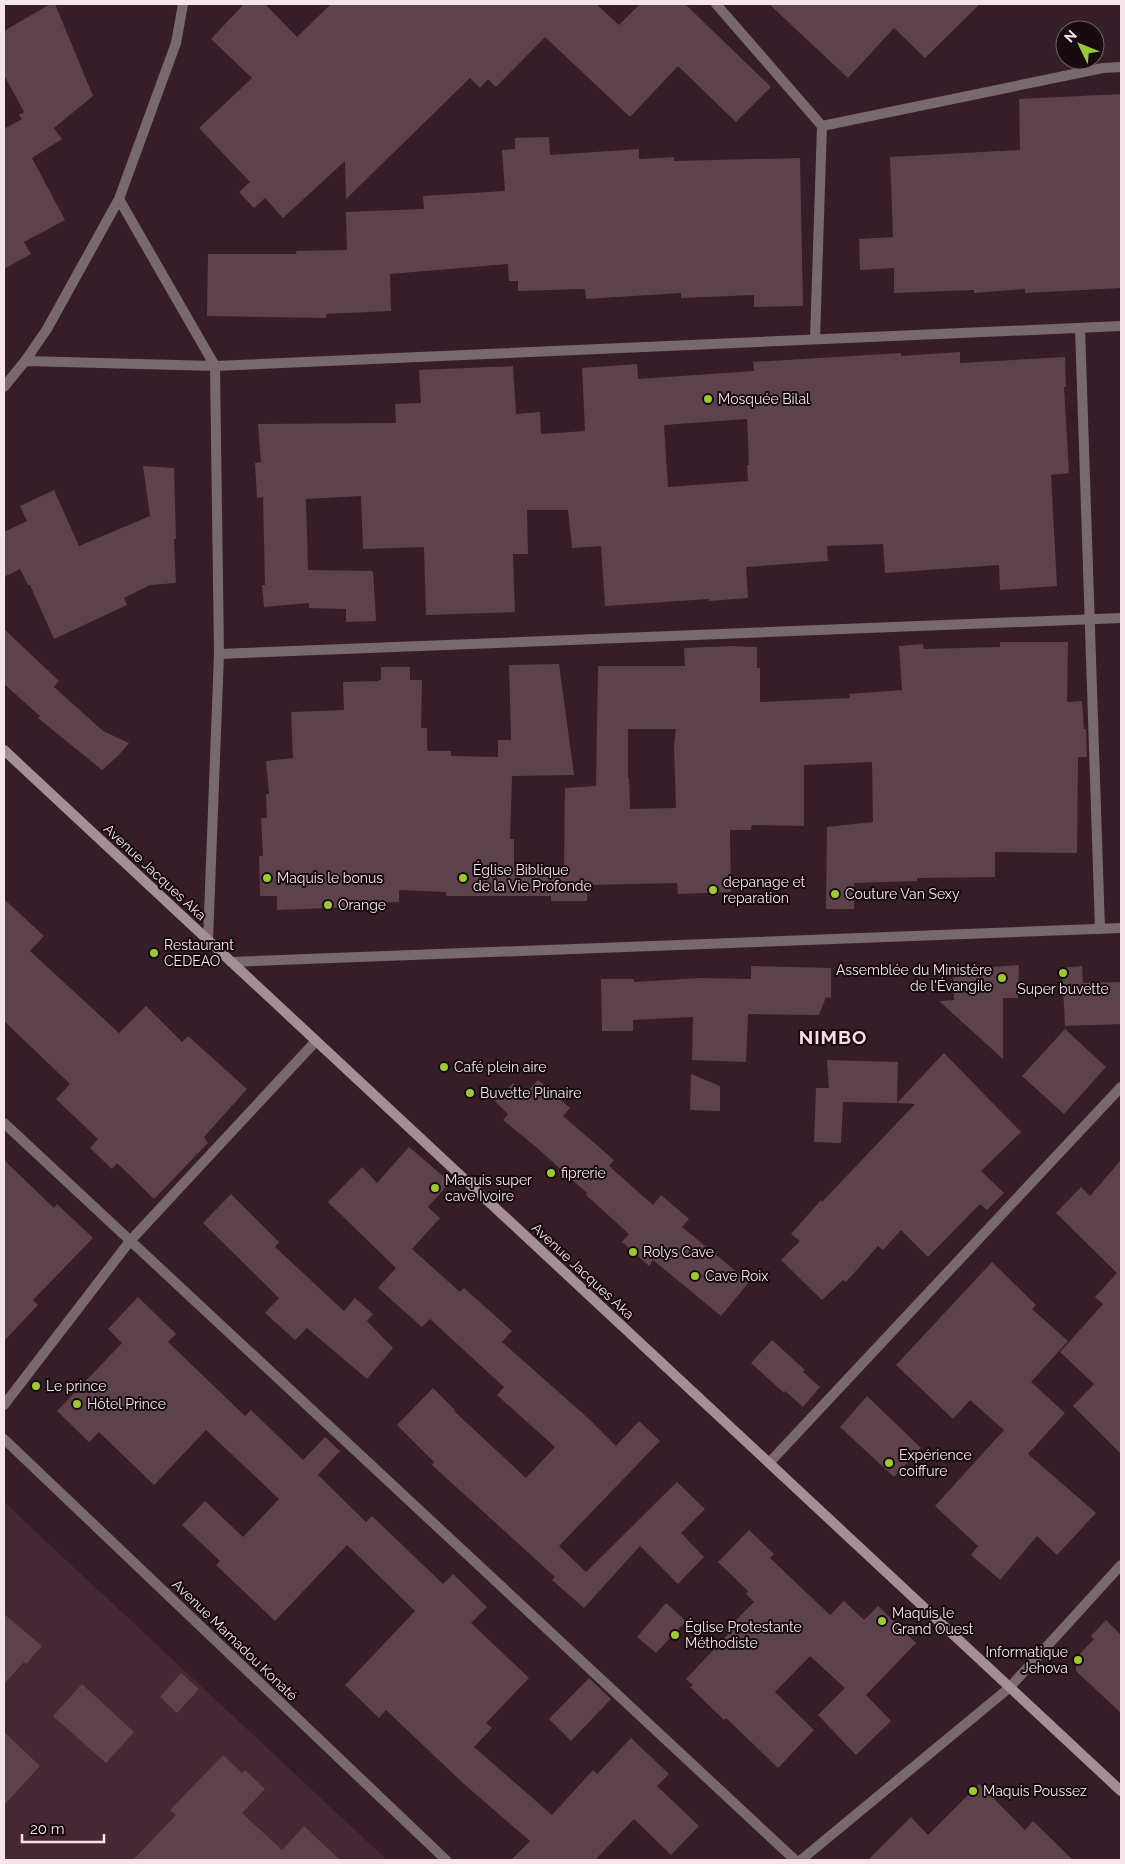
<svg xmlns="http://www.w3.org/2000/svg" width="1125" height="1864" font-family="Raleway,sans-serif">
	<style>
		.built { fill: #462834 }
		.building { fill: #5d424c; fill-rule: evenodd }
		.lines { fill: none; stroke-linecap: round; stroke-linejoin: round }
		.street { stroke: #77696e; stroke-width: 10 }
		.secondary { stroke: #a58f97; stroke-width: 10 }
		.poi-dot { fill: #9cca32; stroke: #160b0f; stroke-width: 2 }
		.labels { text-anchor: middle; stroke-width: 4; stroke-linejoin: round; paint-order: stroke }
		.poi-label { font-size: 14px; fill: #f6e4ea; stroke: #160b0f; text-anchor: start }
		.street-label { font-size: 14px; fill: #f6e4ea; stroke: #160b0f }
		.district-label { font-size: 19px; font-weight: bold; letter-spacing: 1px; fill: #fcdae6; stroke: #160b0f }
	</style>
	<rect width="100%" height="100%" fill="#361d27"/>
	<!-- built -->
	<path class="built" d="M 4,1502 L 387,1860 L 4,1860 Z"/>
	<!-- building -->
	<path class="building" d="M 50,4 L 55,4 L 93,96 L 54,128 L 62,139 L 32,158 L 65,220 L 24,242 L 31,254 L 4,269 L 4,129 L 22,119 L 19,115 L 24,112 L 4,75 L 4,31 Z
		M 244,4 L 265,4 L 297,37 L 331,4 L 596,4 L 619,25 L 640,4 L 685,4 L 771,87 L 736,122 L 678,66 L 630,117 L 545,37 L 496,87 L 488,79 L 480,88 L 470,78 L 346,199 L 345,161 L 283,218 L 265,198 L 254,208 L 239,192 L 250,182 L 199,128 L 252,78 L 211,39 Z
		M 769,4 L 980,4 L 925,58 L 894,28 L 848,78 Z
		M 1121,94 L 1121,288 L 1025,293 L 1025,289 L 974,293 L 974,290 L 894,293 L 894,268 L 860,270 L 859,239 L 893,237 L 890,157 L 1020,150 L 1019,99 Z
		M 549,137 L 550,155 L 639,149 L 639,159 L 674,157 L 674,161 L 800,158 L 803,306 L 754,307 L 754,295 L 681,298 L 681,293 L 586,299 L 585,289 L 518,291 L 518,281 L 509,281 L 508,264 L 390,274 L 391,311 L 326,314 L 326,318 L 207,316 L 208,254 L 297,254 L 295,251 L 347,250 L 346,212 L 424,209 L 423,196 L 505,191 L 502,150 L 515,149 L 515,138 Z
		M 960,352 L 960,363 L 1065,357 L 1066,387 L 1064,387 L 1069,473 L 1051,475 L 1057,586 L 1000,590 L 999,565 L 885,573 L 883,544 L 827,546 L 828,561 L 746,567 L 748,598 L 709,601 L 709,599 L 605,606 L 601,546 L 572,548 L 568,510 L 527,510 L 528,554 L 513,554 L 515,612 L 426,615 L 424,547 L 363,549 L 361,496 L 306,499 L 308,570 L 373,571 L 376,621 L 346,622 L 346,609 L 309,608 L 309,603 L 264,607 L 262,585 L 265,585 L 263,497 L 257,498 L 255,463 L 261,462 L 258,424 L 396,423 L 395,404 L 421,403 L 419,370 L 513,366 L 516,414 L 540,412 L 541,434 L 585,431 L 582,368 L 637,364 L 638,379 L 754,371 L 753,362 L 901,353 L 901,356 ZM 747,419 L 749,465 L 747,465 L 748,481 L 668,487 L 664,425 Z
		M 143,466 L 174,468 L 176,539 L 174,539 L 176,583 L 150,585 L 124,598 L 127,605 L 54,639 L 30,585 L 28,585 L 20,569 L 4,577 L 4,532 L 27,521 L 20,506 L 54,490 L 79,546 L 150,516 Z
		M 4,629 L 59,681 L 54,687 L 103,731 L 129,743 L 118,756 L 102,770 L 38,718 L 40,716 L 4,684 Z
		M 1000,642 L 1068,642 L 1067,702 L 1082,701 L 1084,729 L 1086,729 L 1087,757 L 1078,757 L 1077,853 L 995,852 L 995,877 L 917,878 L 917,881 L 854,883 L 854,909 L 826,909 L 827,827 L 873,822 L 872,762 L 804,765 L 804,826 L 752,825 L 751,830 L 730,830 L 731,892 L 678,894 L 677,883 L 588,885 L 587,901 L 551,901 L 551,896 L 446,896 L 446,892 L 399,890 L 399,902 L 354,904 L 354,907 L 277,910 L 277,896 L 260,896 L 259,856 L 263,856 L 261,818 L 267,818 L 266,794 L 269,794 L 266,761 L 293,758 L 291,712 L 344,710 L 343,682 L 379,681 L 379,680 L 381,680 L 381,667 L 410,667 L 410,680 L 422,680 L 421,728 L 427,728 L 427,748 L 428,751 L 451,751 L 451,756 L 498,757 L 498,740 L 511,740 L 509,665 L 559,664 L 574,775 L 512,776 L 510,839 L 514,839 L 514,867 L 564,867 L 565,788 L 596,786 L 598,666 L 685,666 L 684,648 L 731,646 L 757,647 L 757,668 L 760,668 L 760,702 L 850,698 L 849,694 L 902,690 L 899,646 L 923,644 L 924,649 L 1000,647 ZM 628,729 L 676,729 L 674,747 L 676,808 L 630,809 L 629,778 L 628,778 Z
		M 4,899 L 44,936 L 30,951 L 119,1033 L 146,1006 L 182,1042 L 188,1036 L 247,1089 L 204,1137 L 208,1143 L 154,1199 L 117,1163 L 112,1169 L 90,1148 L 98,1139 L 56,1099 L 70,1084 L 4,1021 Z
		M 1019,965 L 1018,998 L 1003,998 L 1003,1059 L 939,1001 L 954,1000 L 953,970 Z
		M 751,966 L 831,968 L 831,998 L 826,997 L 819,1015 L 748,1014 L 746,1062 L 692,1060 L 693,1017 L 633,1020 L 633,1031 L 602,1031 L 601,979 L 634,979 L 634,982 L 701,978 L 751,979 Z
		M 1082,966 L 1083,983 L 1121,982 L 1121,1024 L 1065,1026 L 1062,968 Z
		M 1065,1029 L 1106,1067 L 1064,1114 L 1022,1076 Z
		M 944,1053 L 1021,1132 L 981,1171 L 1004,1193 L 987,1210 L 980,1204 L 928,1257 L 901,1230 L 883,1250 L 878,1246 L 846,1282 L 843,1280 L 822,1300 L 781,1260 L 800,1241 L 791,1234 L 821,1200 L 822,1202 L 915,1104 L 897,1103 Z
		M 827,1060 L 898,1062 L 897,1103 L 843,1102 L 841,1143 L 814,1142 L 816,1088 L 829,1088 Z
		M 691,1074 L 720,1086 L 720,1111 L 690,1110 Z
		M 538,1080 L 570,1108 L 563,1116 L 614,1160 L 609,1166 L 653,1205 L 661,1195 L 689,1219 L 682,1227 L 749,1282 L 721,1316 L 653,1260 L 649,1266 L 622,1242 L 629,1234 L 586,1195 L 587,1193 L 536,1147 L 503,1120 L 508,1114 L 495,1101 L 513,1083 L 525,1094 Z
		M 409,1147 L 450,1182 L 428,1207 L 440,1218 L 412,1249 L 460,1292 L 464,1288 L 512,1331 L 502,1342 L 589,1419 L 616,1446 L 639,1421 L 660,1441 L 559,1546 L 586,1572 L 677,1482 L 705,1509 L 681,1533 L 704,1557 L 678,1584 L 640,1546 L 584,1608 L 552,1580 L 555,1577 L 432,1465 L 434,1462 L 397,1425 L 433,1388 L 455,1410 L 454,1411 L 526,1478 L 555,1447 L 497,1395 L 504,1387 L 430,1319 L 422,1327 L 378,1288 L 396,1268 L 328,1202 L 362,1167 L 377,1183 Z
		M 4,1160 L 54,1208 L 57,1204 L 93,1238 L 33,1300 L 38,1305 L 4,1341 Z
		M 1121,1160 L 1121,1454 L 1073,1406 L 1094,1384 L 1060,1352 L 1103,1304 L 1095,1297 L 1117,1273 L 1056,1213 L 1081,1187 L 1090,1196 Z
		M 231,1194 L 279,1242 L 275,1247 L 344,1311 L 355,1298 L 373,1314 L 367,1321 L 393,1348 L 367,1379 L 307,1328 L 295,1340 L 265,1313 L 279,1298 L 203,1223 Z
		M 992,1262 L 1036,1305 L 1032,1309 L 1068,1341 L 1031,1382 L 1065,1413 L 1028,1454 L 1096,1513 L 1057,1555 L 1037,1536 L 1000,1580 L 971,1555 L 978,1546 L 935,1506 L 1004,1430 L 970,1400 L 953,1419 L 896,1365 Z
		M 138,1297 L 176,1334 L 168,1342 L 245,1416 L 251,1410 L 303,1460 L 325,1437 L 340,1451 L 318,1475 L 366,1522 L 372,1516 L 443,1584 L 453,1574 L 487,1607 L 471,1623 L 529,1678 L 486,1723 L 492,1728 L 474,1747 L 552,1815 L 593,1770 L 597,1774 L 631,1738 L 669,1774 L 657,1786 L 699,1826 L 671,1855 L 634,1819 L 595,1860 L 511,1860 L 530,1841 L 464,1784 L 386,1710 L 379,1718 L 345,1685 L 415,1611 L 347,1545 L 275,1621 L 216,1565 L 220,1561 L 182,1525 L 205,1501 L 243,1537 L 279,1499 L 206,1430 L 154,1485 L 99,1432 L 89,1442 L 57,1411 L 122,1343 L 108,1329 Z
		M 772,1340 L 805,1370 L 803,1372 L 820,1387 L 803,1407 L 785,1391 L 784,1393 L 751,1363 Z
		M 867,1396 L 921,1448 L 894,1477 L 840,1427 Z
		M 749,1530 L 774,1554 L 770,1558 L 830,1615 L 844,1601 L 864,1620 L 878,1606 L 916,1643 L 866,1695 L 891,1721 L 856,1755 L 818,1715 L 845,1688 L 810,1656 L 775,1692 L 814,1730 L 778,1768 L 726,1718 L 724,1720 L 690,1687 L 693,1685 L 686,1679 L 731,1631 L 728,1628 L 754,1602 L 746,1594 L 748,1591 L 718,1562 Z
		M 666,1603 L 686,1621 L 656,1653 L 637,1637 Z
		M 4,1614 L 42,1646 L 26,1664 L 24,1662 L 4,1684 Z
		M 1106,1620 L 1121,1635 L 1121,1713 L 1076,1671 L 1076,1658 L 1094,1639 L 1091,1636 Z
		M 181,1673 L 199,1689 L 177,1713 L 160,1697 Z
		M 589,1678 L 611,1699 L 571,1741 L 549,1719 Z
		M 82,1684 L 134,1732 L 106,1763 L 53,1716 Z
		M 4,1732 L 40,1766 L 4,1805 Z
		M 223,1755 L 242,1773 L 245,1770 L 265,1789 L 242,1813 L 282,1850 L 304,1826 L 340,1860 L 133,1860 L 176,1815 L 170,1810 Z
		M 979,1784 L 1025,1830 L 1033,1821 L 1073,1860 L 868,1860 L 911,1817 L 928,1835 Z"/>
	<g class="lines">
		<!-- street -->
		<path class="street" d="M 716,4 L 822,126 L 815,339
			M 822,126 L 1103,68 L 1121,67
			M 119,199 L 215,366 L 219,654 L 208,940
			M 1080,328 L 1100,929
			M 25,361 L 215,366 L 1121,326
			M 4,387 L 25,361 L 47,329 L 119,199 L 176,43 L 183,4
			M 219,654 L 1121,618
			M 231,962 L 1121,928
			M 4,1123 L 795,1860
			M 4,1405 L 130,1241 L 316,1041
			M 4,1439 L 446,1860
			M 769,1463 L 1121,1087
			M 801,1860 L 1009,1688 L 1121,1565"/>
		<!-- secondary -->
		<path class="secondary" d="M 4,750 L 1121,1791"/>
	</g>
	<!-- markers -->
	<g class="poi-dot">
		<circle cx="708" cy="399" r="5"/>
		<circle cx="267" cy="878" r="5"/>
		<circle cx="463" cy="878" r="5"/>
		<circle cx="713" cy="890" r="5"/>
		<circle cx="835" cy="894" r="5"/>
		<circle cx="328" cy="905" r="5"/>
		<circle cx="154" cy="953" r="5"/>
		<circle cx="1063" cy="973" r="5"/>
		<circle cx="1002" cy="978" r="5"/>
		<circle cx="444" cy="1067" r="5"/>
		<circle cx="470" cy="1093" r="5"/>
		<circle cx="551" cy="1173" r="5"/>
		<circle cx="435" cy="1188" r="5"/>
		<circle cx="633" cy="1252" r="5"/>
		<circle cx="695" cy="1276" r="5"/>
		<circle cx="36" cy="1386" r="5"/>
		<circle cx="77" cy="1404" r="5"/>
		<circle cx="889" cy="1463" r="5"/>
		<circle cx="882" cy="1621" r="5"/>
		<circle cx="675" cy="1635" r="5"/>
		<circle cx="1078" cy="1660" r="5"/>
		<circle cx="973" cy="1791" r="5"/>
	</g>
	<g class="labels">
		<!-- poi labels -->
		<g class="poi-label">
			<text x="718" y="404">Mosquée Bilal</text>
			<text x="473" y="875">Église Biblique<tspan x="473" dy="16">de la Vie Profonde</tspan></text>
			<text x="277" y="883">Maquis le bonus</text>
			<text x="723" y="887">depanage et<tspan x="723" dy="16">reparation</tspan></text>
			<text x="845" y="899">Couture Van Sexy</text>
			<text x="338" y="910">Orange</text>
			<text x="164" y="950">Restaurant<tspan x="164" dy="16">CEDEAO</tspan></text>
			<text x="992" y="975" text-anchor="end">Assemblée du Ministère<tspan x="992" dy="16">de l'Évangile</tspan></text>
			<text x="1063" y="994" text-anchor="middle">Super buvette</text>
			<text x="454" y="1072">Café plein aire</text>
			<text x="480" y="1098">Buvette Plinaire</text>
			<text x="561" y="1178">fiprerie</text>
			<text x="445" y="1185">Maquis super<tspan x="445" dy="16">cave Ivoire</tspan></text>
			<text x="643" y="1257">Rolys Cave</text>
			<text x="705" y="1281">Cave Roix</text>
			<text x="46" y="1391">Le prince</text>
			<text x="87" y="1409">Hôtel Prince</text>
			<text x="899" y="1460">Expérience<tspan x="899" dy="16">coiffure</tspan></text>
			<text x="892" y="1618">Maquis le<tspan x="892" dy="16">Grand Ouest</tspan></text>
			<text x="685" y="1632">Église Protestante<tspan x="685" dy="16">Méthodiste</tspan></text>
			<text x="1068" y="1657" text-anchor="end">Informatique<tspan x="1068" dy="16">Jehova</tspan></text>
			<text x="983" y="1796">Maquis Poussez</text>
		</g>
		<!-- street labels -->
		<g class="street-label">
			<text transform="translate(155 872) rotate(43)" y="5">Avenue Jacques Aka</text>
			<text transform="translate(583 1271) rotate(43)" y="5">Avenue Jacques Aka</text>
			<text transform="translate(235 1640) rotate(44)" y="5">Avenue Mamadou Konaté</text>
		</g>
		<!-- district labels -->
		<g class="district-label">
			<text x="833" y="1044">NIMBO</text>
		</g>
	</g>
	<!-- border -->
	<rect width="1125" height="1864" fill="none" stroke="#f6e4ea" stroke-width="10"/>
	<!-- north arrow -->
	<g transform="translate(1080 45) rotate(313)"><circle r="24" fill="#160b0f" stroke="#706267"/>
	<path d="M0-4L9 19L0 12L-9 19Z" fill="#9cca32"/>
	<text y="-8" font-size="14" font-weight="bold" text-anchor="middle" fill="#f6e4ea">N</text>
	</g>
	<!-- scale -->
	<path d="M22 1834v8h82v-8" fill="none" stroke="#f6e4ea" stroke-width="2.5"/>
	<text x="30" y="1834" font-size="15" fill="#f6e4ea" stroke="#160b0f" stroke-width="4" paint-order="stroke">20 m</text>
</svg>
